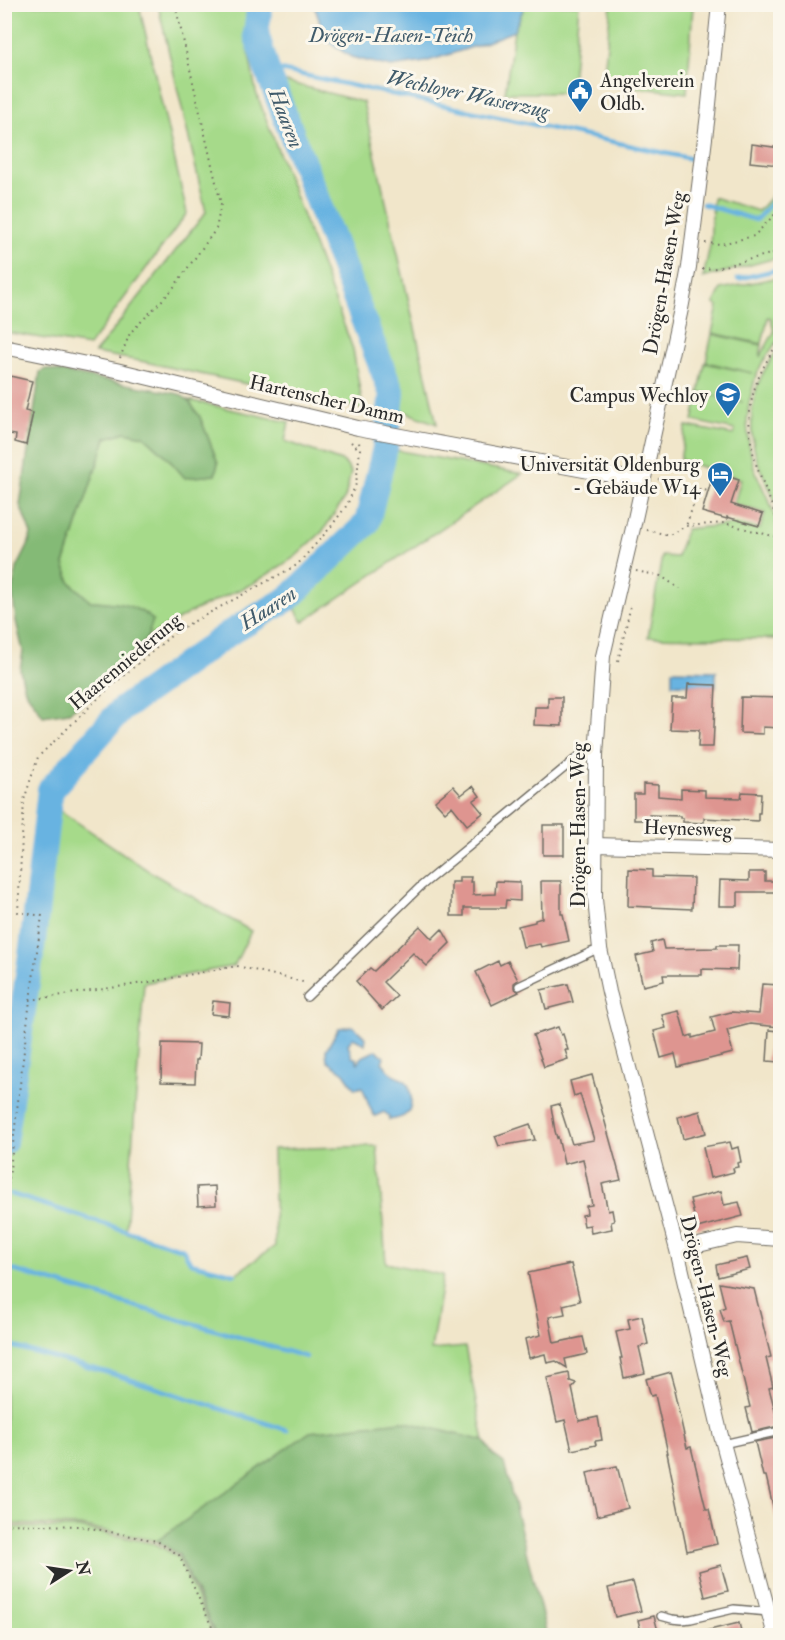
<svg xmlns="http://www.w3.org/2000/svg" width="785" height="1640" font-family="'IM FELL Double Pica',serif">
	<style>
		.green { fill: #a6da8a; stroke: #68825a; stroke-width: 1.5 }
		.forest { fill: #84ba76; stroke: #587250; stroke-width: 1.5 }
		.water { fill: #68b3e1; stroke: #4a6f86; stroke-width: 1.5 }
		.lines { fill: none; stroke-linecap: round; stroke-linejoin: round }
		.stream { stroke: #68b3e1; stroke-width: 4.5 }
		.river { stroke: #68b3e1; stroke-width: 26 }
		.building { fill: #de9590 }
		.service-casing { stroke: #706c63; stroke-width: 10 }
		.minor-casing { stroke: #706c63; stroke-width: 16 }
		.path { stroke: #706c63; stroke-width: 2; stroke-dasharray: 1.5 4.5; stroke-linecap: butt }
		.service { stroke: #fff; stroke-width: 7 }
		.minor { stroke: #fff; stroke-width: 14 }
		.labels { text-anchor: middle; stroke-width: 6; stroke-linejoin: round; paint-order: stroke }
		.poi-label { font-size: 20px; fill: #2b2b2b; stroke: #fbf7ec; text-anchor: end }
		.street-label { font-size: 20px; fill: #2b2b2b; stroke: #fbf7ec }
		.water-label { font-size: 21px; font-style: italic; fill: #405b6b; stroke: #fbf7ec }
	</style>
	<rect width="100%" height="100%" fill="#fbf7ec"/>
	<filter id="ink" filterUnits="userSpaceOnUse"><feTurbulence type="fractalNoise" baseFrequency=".0167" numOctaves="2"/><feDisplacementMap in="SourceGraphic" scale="12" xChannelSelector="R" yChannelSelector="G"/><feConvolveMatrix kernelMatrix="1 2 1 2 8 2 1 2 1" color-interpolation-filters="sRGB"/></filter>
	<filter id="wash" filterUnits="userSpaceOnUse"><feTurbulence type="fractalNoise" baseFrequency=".008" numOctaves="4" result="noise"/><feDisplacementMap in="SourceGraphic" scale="24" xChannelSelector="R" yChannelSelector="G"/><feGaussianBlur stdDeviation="1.35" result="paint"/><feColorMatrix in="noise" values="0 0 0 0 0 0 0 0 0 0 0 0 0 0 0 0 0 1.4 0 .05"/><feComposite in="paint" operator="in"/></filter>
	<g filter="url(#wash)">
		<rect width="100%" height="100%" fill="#f1e6ca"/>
		<!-- green -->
		<path class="green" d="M 4,5 L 139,5 L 187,213 L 89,346 L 5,332 Z
			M 158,5 L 247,5 L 245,33 L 256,92 L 353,349 L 363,409 L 140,361 L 95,353 L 206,212 Z
			M 525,5 L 579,5 L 571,93 L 505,93 L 514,31 Z
			M 611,5 L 693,5 L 687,93 L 603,84 Z
			M 279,80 L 363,102 L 437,424 L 400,410 L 397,375 Z
			M 780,187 L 780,257 L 703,278 L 710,246 L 713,197 L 758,211 Z
			M 780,277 L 780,337 L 762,363 L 755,379 L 749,403 L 747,422 L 749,445 L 754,468 L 775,515 L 780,543 L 780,639 L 648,637 L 662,556 L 677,557 L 686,529 L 736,524 L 760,529 L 765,513 L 734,504 L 741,479 L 680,460 L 686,426 L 734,435 L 735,430 L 693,421 L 699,392 L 743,402 L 699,392 L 705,363 L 752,373 L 706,362 L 712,334 L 762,345 L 760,357 L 774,332 L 771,318 L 768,317 L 762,344 L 712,333 L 718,306 L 714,304 L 721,289 Z
			M 780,345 L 780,385 L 777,411 L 780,431 L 780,519 C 777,499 765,482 758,463 C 749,436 749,403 761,377 C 766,366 774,356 780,345 Z
			M 188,400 L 289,422 L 285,441 L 344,462 L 351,472 L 345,498 L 322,532 L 295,557 L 254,583 L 191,612 L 147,638 L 152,620 C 136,604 112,602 90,601 L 70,582 L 64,564 L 106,438 L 125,432 L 144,436 L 165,455 L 215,475 L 218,463 L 200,417 Z
			M 385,448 L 522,474 L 303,622 L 289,598 L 367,523 Z
			M 49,803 L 152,873 L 251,931 L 234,966 L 144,983 L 126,1233 L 183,1249 L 191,1263 L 235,1274 L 275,1246 L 273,1149 L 377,1146 L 386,1263 L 443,1275 L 431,1350 L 465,1347 L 484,1441 L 402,1421 L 310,1432 L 157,1541 L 80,1526 L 5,1524 L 4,1132 Z
			M 5,1527 L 80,1528 L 156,1544 L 178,1557 L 214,1635 L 5,1635 Z"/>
		<!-- forest -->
		<path class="forest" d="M 46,369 L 179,394 L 188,400 L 200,417 L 218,463 L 215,475 L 185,478 L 165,455 L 144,436 L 125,432 L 106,438 L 64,564 L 70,582 L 90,601 C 112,602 135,603 153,620 L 147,638 L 95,694 L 69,712 L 43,716 L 25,690 L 20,670 L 23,651 L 16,621 L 12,590 L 17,568 L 28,546 L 31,534 L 20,505 L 40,372 Z
			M 402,1421 L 484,1441 L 493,1455 L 504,1463 L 547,1635 L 216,1635 L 179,1555 L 157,1541 L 310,1432 Z"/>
		<!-- water -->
		<path class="water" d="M 314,5 L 314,4 L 525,5 L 514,31 L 479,45 L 425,62 L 391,67 L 351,57 L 326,40 Z
			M 672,670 L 716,671 L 716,688 L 701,687 L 700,685 L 672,684 Z
			M 353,1026 L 366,1038 L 365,1044 L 353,1038 L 348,1044 L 352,1057 L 357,1059 L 357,1062 L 358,1063 L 362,1057 L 377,1050 L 384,1057 L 382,1062 C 386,1066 390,1074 395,1076 C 399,1079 404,1078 407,1083 C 410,1087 410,1092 411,1096 C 412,1114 405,1118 389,1120 L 389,1116 L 384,1112 L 375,1116 C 368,1108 367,1097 362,1087 L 355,1089 L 344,1073 L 327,1061 L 326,1050 L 339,1028 Z"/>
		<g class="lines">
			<!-- stream -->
			<path class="stream" d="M 266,67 L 697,160 L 696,165
				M 703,204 L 756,220 L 780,193
				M 738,279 L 780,269
				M 11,1194 L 183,1249 L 191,1263 L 235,1274
				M 13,1270 L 306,1357
				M 11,1346 L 113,1374 L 287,1430"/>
			<!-- river -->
			<path class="river" d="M 4,1142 L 33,941 L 50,790 L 121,710 L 228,634 L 289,598 L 367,523 L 385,448 L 392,394 L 266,67 L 256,33 L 260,4"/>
		</g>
		<g id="blocks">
			<!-- building -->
			<path class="building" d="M 752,144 L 780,148 L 779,165 L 750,162 Z
				M 10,376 L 32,381 L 25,411 L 33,413 L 26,445 L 15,442 L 16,435 L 4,433 L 4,399 Z
				M 714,472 L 739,480 L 731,504 L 763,514 L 759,526 L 727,517 L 727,519 L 702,512 Z
				M 688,684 L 716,685 L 713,747 L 698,747 L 699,730 L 670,729 L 672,698 L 687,698 Z
				M 548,697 L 562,697 L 562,726 L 534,725 L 535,707 L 548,707 Z
				M 741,697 L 780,698 L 780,728 L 763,727 L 763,734 L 740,733 Z
				M 643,784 L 658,785 L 658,796 L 681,798 L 681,789 L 705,790 L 705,797 L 741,798 L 742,792 L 761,793 L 760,813 L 758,813 L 758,821 L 704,818 L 704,823 L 683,822 L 683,818 L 680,818 L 680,816 L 649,815 L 649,820 L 634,820 L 634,794 L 643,794 Z
				M 453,786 L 461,795 L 473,786 L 480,796 L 473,801 L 483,813 L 467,825 L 452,806 L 445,812 L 435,801 Z
				M 543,825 L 564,825 L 564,855 L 543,855 Z
				M 629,869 L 652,870 L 652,877 L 693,878 L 692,909 L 628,906 Z
				M 749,872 L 765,872 L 765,881 L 779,881 L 779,892 L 738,892 L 738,906 L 719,906 L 720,880 L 749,881 Z
				M 459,877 L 471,877 L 470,882 L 473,882 L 473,895 L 495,894 L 496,881 L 520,882 L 520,901 L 506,900 L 505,908 L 464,908 L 464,916 L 451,916 L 451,882 L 459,882 Z
				M 541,881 L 561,881 L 561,914 L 563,914 L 569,941 L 541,947 L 540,944 L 523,947 L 518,926 L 535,922 L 535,920 L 542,918 Z
				M 420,926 L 432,939 L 442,929 L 450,943 L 427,966 L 413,953 L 383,982 L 397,996 L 382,1010 L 356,981 L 370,968 L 374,971 Z
				M 662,940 L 664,949 L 717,948 L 717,945 L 738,945 L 737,970 L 702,969 L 702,975 L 663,975 L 664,981 L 643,986 L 636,956 L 653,952 L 651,943 Z
				M 498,961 L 500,965 L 508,961 L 518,980 L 514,983 L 514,988 L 519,992 L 492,1005 L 476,972 Z
				M 568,984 L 573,1002 L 546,1009 L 541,990 Z
				M 762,984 L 780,985 L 779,1027 L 750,1024 L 727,1030 L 733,1053 L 678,1067 L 675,1054 L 661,1058 L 654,1031 L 666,1028 L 662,1015 L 679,1011 L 686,1037 L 692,1035 L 692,1038 L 715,1032 L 711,1017 L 731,1012 L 759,1014 Z
				M 213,1001 L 230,1003 L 229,1016 L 211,1014 Z
				M 558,1027 L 561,1035 L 563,1034 L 568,1050 L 565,1050 L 568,1059 L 544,1067 L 533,1035 Z
				M 769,1030 L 780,1031 L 780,1062 L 767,1061 Z
				M 162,1043 L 199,1044 L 198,1060 L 196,1060 L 195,1083 L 161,1082 Z
				M 592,1075 L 621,1180 L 602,1184 L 608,1211 L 612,1210 L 614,1221 L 611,1222 L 612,1229 L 591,1233 L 590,1225 L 584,1226 L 582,1215 L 587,1214 L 586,1206 L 592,1205 L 583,1159 L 564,1164 L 558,1137 L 557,1138 L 555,1131 L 551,1106 L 559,1104 L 572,1144 L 594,1140 L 580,1094 L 574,1096 L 570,1081 Z
				M 700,1111 L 706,1133 L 683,1139 L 678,1117 Z
				M 530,1124 L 535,1140 L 499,1146 L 495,1136 Z
				M 730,1142 L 732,1149 L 738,1147 L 741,1162 L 737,1163 L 738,1167 L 733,1168 L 734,1172 L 710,1178 L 703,1147 Z
				M 215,1186 L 216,1205 L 198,1206 L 197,1187 Z
				M 721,1191 L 724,1205 L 739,1202 L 743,1216 L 697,1228 L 690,1199 Z
				M 747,1258 L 750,1269 L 718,1277 L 716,1265 Z
				M 571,1264 L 580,1301 L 563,1305 L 565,1314 L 549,1317 L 554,1343 L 583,1337 L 587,1354 L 565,1359 L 567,1368 L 556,1361 L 547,1363 L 545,1354 L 529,1358 L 525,1339 L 541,1335 L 528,1273 Z
				M 719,1283 L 754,1289 L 771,1357 L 766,1358 L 773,1387 L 769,1388 L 779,1426 L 752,1432 L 746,1408 L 750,1407 L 729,1321 L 724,1322 L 720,1309 L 725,1307 Z
				M 642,1316 L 648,1344 L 639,1347 L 645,1373 L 624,1378 L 620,1358 L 622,1358 L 616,1332 L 630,1329 L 628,1319 Z
				M 671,1372 L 676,1390 L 674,1391 L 687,1448 L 691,1447 L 706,1509 L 709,1509 L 717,1544 L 687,1551 L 667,1453 L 668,1453 L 655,1395 L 651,1396 L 646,1379 Z
				M 569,1373 L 570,1381 L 576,1383 L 572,1388 L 579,1421 L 598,1417 L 602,1440 L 595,1441 L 596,1445 L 572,1450 L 565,1420 L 557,1422 L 547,1378 Z
				M 780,1437 L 780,1519 L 776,1519 L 766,1476 L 763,1476 L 755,1442 Z
				M 617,1466 L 628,1508 L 597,1516 L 587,1473 Z
				M 721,1565 L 728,1591 L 705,1597 L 699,1571 Z
				M 633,1582 L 641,1611 L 615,1617 L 608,1588 Z
				M 654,1616 L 659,1635 L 642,1635 L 638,1620 Z
				M 739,1623 L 742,1635 L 705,1635 L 705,1631 Z"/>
		</g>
	</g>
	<g filter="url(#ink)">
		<use href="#blocks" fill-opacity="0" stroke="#706c63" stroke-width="1.5"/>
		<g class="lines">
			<defs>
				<path id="service" d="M 519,986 L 591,952 L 600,949
					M 307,997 L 421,886 L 579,756 L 596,755
					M 723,1444 L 780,1431
					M 661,1616 L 672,1619 L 682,1620 L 691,1619 L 734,1609 L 769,1612"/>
				<path id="minor" d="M 719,4 L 708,114 L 689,267 L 681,309 L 633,528 L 603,656 L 596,755 L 595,899 L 600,949 L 609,992 L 677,1250 L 720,1432 L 775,1636
					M 4,347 L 116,370 L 358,428 L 643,481
					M 595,845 L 780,850
					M 677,1250 L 737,1236 L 780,1239"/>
			</defs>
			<!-- service casing -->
			<use href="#service" class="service-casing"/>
			<!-- minor casing -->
			<use href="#minor" class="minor-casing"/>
			<!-- path -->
			<path class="path" d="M 705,243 L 721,244 L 754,236 L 780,209
				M 702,269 L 716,268 L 778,252 L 780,250
				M 780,340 C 751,382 741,416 757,467 C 765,489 775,510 780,533
				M 120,358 L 130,333 L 171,291 L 216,229 L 221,204 L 175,4
				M 351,442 L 360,450
				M 658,479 L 699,489 L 686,526
				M 699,489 L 708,491
				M 647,530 L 669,535 L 686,526 L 724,523 L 780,538
				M 636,571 L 661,576 L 680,589
				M 618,661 L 631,605
				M 30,1000 L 144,983 L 237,966 L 307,983
				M 4,1220 L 30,1000 L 42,916 L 18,912 L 24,800 L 38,757 L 110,687 L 178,630 L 297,565 L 330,528 L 347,505 L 356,484 L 360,450 L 359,442
				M 4,1524 L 80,1526 L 157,1541 L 179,1555 L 216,1636"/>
			<!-- service -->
			<use href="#service" class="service"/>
			<!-- minor -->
			<use href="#minor" class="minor"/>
		</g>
	</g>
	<!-- icons -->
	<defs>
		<symbol id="civic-pin" viewBox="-11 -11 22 30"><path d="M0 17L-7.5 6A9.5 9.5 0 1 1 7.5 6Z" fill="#1f6fb2" stroke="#fbf7ec"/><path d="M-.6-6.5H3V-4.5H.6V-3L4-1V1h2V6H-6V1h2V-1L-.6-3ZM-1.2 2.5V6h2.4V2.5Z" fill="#fff"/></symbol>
		<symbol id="university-pin" viewBox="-11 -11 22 30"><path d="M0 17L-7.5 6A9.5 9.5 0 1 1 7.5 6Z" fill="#1f6fb2" stroke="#fbf7ec"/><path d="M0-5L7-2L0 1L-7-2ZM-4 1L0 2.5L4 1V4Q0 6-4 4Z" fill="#fff"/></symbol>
		<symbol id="hotel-pin" viewBox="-11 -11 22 30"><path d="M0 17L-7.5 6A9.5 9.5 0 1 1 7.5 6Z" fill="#1f6fb2" stroke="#fbf7ec"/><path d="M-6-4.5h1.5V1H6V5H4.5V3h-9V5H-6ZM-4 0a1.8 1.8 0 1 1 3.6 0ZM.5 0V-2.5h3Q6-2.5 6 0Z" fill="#fff"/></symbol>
	</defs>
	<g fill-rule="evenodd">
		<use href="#civic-pin" x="565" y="76" width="30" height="40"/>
		<use href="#university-pin" x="713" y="380" width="30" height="40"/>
		<use href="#hotel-pin" x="705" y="460" width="30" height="40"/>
	</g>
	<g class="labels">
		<!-- poi labels -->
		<g class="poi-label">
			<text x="600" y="87" text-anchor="start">Angelverein<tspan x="600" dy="23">Oldb.</tspan></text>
			<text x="708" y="402">Campus Wechloy</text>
			<text x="700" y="471">Universität Oldenburg<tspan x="700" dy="23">- Gebäude W14</tspan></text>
		</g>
		<!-- street labels -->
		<g class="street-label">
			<text transform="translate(664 273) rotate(-80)" y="7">Drögen-Hasen-Weg</text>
			<text transform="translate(327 399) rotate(13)" y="7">Hartenscher Damm</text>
			<text transform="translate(125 661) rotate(-40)" y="7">Haarenniederung</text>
			<text transform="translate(578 825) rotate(-90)" y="7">Drögen-Hasen-Weg</text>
			<text transform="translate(688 828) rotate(2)" y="7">Heynesweg</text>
			<text transform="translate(707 1296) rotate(76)" y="7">Drögen-Hasen-Weg</text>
		</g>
		<!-- water labels -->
		<g class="water-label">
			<text x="391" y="42">Drögen-Hasen-Teich</text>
			<text transform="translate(468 94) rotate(12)" y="7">Wechloyer Wasserzug</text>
			<text transform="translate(286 118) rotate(69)" y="7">Haaren</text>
			<text transform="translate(268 608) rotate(-33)" y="7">Haaren</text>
		</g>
	</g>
	<!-- margin -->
	<rect width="785" height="1640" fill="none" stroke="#fbf7ec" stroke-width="24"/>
	<!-- north arrow -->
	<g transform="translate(69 1571) rotate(78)" stroke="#fbf7ec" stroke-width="4.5" paint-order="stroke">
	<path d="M0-4.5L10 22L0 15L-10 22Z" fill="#2b2b2b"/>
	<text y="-9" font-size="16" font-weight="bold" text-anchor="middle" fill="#2b2b2b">N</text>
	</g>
</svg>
